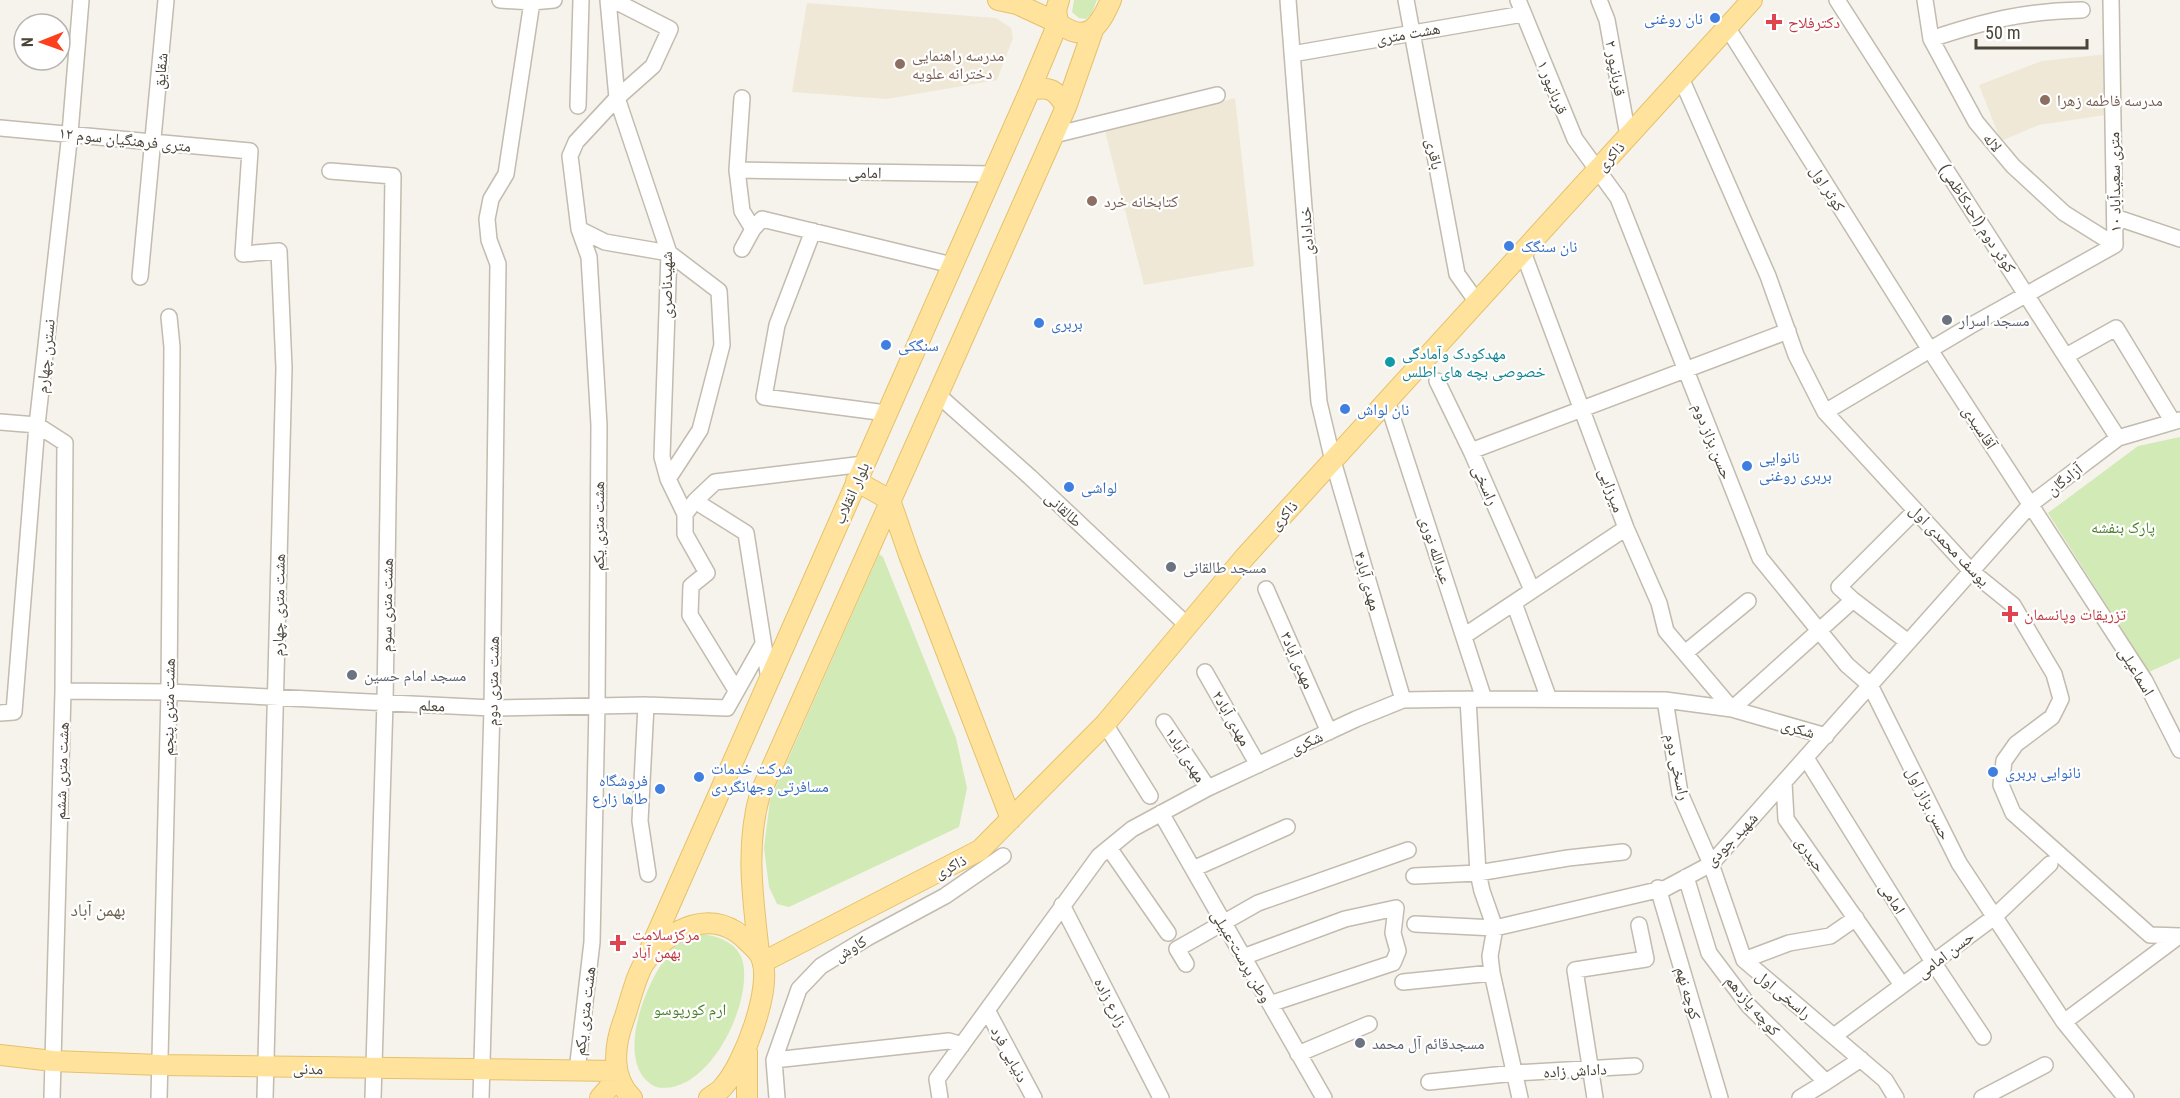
<svg xmlns="http://www.w3.org/2000/svg" width="2180" height="1098" font-family="'Roboto Condensed','Noto Naskh Arabic',sans-serif">
	<style>
		.education { fill: #efe8d6 }
		.green { fill: #d2eab5 }
		.lines { fill: none; stroke-linecap: round; stroke-linejoin: round }
		.minor-casing { stroke: #c2bbae; stroke-width: 18 }
		.major-casing { stroke: #e6c16a; stroke-width: 22 }
		.minor { stroke: #fff; stroke-width: 15 }
		.major { stroke: #ffe39c; stroke-width: 20 }
		.shop-dot { fill: #3f7fe0; stroke: #fff; stroke-width: 2 }
		.health-dot { fill: #e0444e; stroke: #fff; stroke-width: 2 }
		.education-dot { fill: #8d6e63; stroke: #fff; stroke-width: 2 }
		.worship-dot { fill: #6b7280; stroke: #fff; stroke-width: 2 }
		.culture-dot { fill: #0f9aa8; stroke: #fff; stroke-width: 2 }
		.labels { text-anchor: middle; stroke-width: 4.5; stroke-linejoin: round; paint-order: stroke }
		.shop-label { font-size: 16px; fill: #366cbe; stroke: #fff; text-anchor: start }
		.health-label { font-size: 16px; fill: #be3a42; stroke: #fff; text-anchor: start }
		.street-label { font-size: 16px; fill: #4b4439; stroke: #fff }
		.education-label { font-size: 16px; fill: #785e54; stroke: #fff; text-anchor: start }
		.worship-label { font-size: 16px; fill: #5b616d; stroke: #fff; text-anchor: start }
		.culture-label { font-size: 16px; fill: #0d838f; stroke: #fff; text-anchor: start }
		.park-label { font-size: 16px; fill: #4a7f2a; stroke: #fff }
		.neighbourhood-label { font-size: 18px; fill: #6e6250; stroke: #fff }
	</style>
	<rect width="100%" height="100%" fill="#f6f3ec"/>
	<!-- education -->
	<path class="education" d="M 807,3 L 996,18 L 1011,28 L 1013,38 L 997,80 L 887,99 L 792,92 Z
		M 2107,54 L 2105,115 L 2039,125 L 2001,141 L 1979,85 L 2042,61 Z
		M 1235,98 L 1254,266 L 1144,285 L 1105,131 Z"/>
	<!-- green -->
	<path class="green" d="M 1074,0 L 1097,0 L 1091,15 L 1086,19 L 1079,18 L 1072,12 Z
		M 2180,437 L 2180,658 L 2149,672 L 2048,513 L 2138,446 Z
		M 879,554 L 883,557 L 956,738 L 967,788 L 959,827 L 789,907 L 777,904 L 769,887 L 764,848 L 770,800 Z
		M 701,934 C 718,936 736,942 742,959 C 755,999 709,1098 656,1087 C 608,1064 651,965 680,942 C 686,937 694,936 701,934 Z"/>
	<g class="lines">
		<defs>
			<path id="minor" d="M 500,0 L 532,2 L 554,0
				M 613,0 L 670,29 L 653,66 L 617,98 L 669,253 L 662,457 L 668,479
				M 1288,0 L 1319,402 L 1333,461 L 1403,700
				M 1406,0 L 1457,274 L 1477,302
				M 1518,0 L 1575,139 L 1618,198 L 1760,558 L 1847,665 L 1870,685 L 1959,863 L 2064,1022 L 2126,1098
				M 1599,0 L 1607,20 L 1628,136
				M 1837,0 L 2118,438
				M 1925,0 L 1931,39 L 1976,122 L 2013,166 L 2064,213 L 2115,245
				M 1727,27 L 1930,350 L 2145,681 L 2180,750
				M 1931,39 C 1985,21 2024,11 2082,10
				M 1292,54 L 1523,14
				M 1681,78 L 1768,276 L 1796,355 L 1825,412 L 1971,571 L 2013,605 L 2054,674 L 2061,699 L 2052,717 L 2016,744 L 2004,761 L 2001,785 L 2013,813 L 2150,935 L 2180,936
				M 742,98 L 737,170 L 742,211 L 753,229
				M 578,106 L 581,0
				M 0,128 L 250,151 L 243,254 L 279,251 L 284,368 L 265,1098
				M 1054,135 L 1217,95
				M 737,170 L 993,174
				M 330,171 L 393,176 L 385,702 L 373,1098
				M 2115,217 L 2180,239
				M 579,229 L 605,242 L 669,253 L 719,291 L 722,345 L 700,430 L 668,479 L 685,514 L 695,501 L 746,533 L 769,679
				M 813,231 L 777,325 L 764,397 L 886,413
				M 742,249 L 753,229 L 762,219 L 952,265
				M 1523,252 L 1626,528 L 1659,603 L 1666,631 L 1732,709 L 1853,600 L 1839,587 L 1915,511
				M 140,277 L 166,0
				M 2066,356 L 2116,328 L 2173,422
				M 1437,381 L 1471,451 L 1532,590
				M 937,394 L 1030,477 L 1188,626
				M 1387,401 L 1484,699
				M 1825,412 L 1970,326 L 2115,245 L 2111,0
				M 0,422 L 37,425 L 65,443 L 63,691 L 52,1098
				M 1471,451 L 1788,331
				M 695,501 L 715,482 L 864,464
				M 685,514 L 685,534 L 707,573 L 691,586 L 690,615 L 736,690
				M 1266,589 L 1329,732
				M 1853,600 L 1908,642
				M 1514,603 L 1549,699
				M 1464,636 L 1626,528
				M 1685,653 L 1748,601
				M 1205,672 L 1258,765
				M 63,691 L 169,692 L 492,708 L 646,705 L 727,708 L 763,644
				M 1665,700 L 1680,793 L 1711,864 L 1744,960 L 1885,1080 L 1896,1098
				M 646,705 L 640,821 L 648,874
				M 0,713 L 14,712 L 37,425 L 70,133 L 81,0
				M 1164,722 L 1208,788
				M 1105,724 L 1150,796
				M 1806,758 L 1933,962 L 1983,1037
				M 1784,783 L 1786,819 L 1902,985
				M 1161,813 L 1324,1098
				M 1109,848 L 1168,933
				M 1193,869 L 1287,827
				M 1414,876 L 1478,873 L 1568,858 L 1623,852
				M 1686,877 L 1709,953 L 1749,1006 L 1826,1082 L 1861,1059
				M 1658,888 L 1720,1098
				M 1062,905 L 1161,1098
				M 1415,924 L 1495,928 L 1482,891 L 1478,873 L 1468,699
				M 1243,957 L 1345,919 L 1396,908 L 1393,933 L 1398,951 L 1393,963 L 1270,1004
				M 1744,960 L 1789,943 L 1830,936 L 1856,918
				M 1186,964 L 1177,949 L 1258,903 L 1408,850
				M 1403,982 L 1492,973
				M 987,1010 L 1034,1098
				M 2064,1022 L 2179,936
				M 1834,1036 L 1993,918 L 2050,864
				M 1298,1054 L 1369,1024
				M 774,1060 L 949,1041 L 962,1045
				M 577,1071 L 592,942 L 597,705 L 599,425 L 589,257 L 579,229 L 570,156 L 576,142 L 617,98 L 608,0
				M 1429,1082 L 1515,1073 L 1635,1066
				M 159,1098 L 169,692 L 172,347 L 169,317
				M 481,1098 L 492,708 L 498,264 L 489,240 L 487,219 L 491,199 L 506,174 L 532,2
				M 777,1098 L 774,1060 L 799,989 L 821,966 L 867,938 L 945,896 L 1003,856
				M 940,1098 L 937,1079 L 1099,856 L 1132,829 L 1208,788 L 1356,719 L 1403,700 L 1468,699 L 1665,700 L 1732,709 L 1826,736
				M 1520,1098 L 1492,973 L 1490,956 L 1495,928 L 1666,888 L 1711,864 L 2031,504 L 2118,438 L 2180,420
				M 1595,1098 L 1575,970 L 1646,959 L 1639,925
				M 1800,1098 L 1826,1082
				M 1982,1098 L 2045,1065"/>
			<path id="major" d="M 1059,0 L 1056,10 L 1058,23 C 1088,45 1099,27 1111,0
				M 1030,90 C 1051,86 1056,90 1066,107
				M 856,481 L 890,500 L 909,555 L 1011,819
				M 759,953 C 753,900 745,846 760,794 L 1066,107 L 1093,30
				M 763,962 L 980,850 L 1105,724 L 1244,558 L 1752,0
				M 644,963 L 1030,90 L 1058,23 L 1017,4 L 998,0
				M 747,1051 L 747,1098
				M 0,1055 L 53,1061 L 160,1065 L 617,1071
				M 600,1098 L 619,1076
				M 632,1098 C 611,1078 614,1047 623,1022 C 629,1006 636,974 645,962 C 669,927 715,906 748,942 C 753,947 760,952 762,960 C 772,989 744,1064 723,1087 C 720,1091 713,1095 709,1098"/>
		</defs>
		<!-- minor casing -->
		<use href="#minor" class="minor-casing"/>
		<!-- major casing -->
		<use href="#major" class="major-casing"/>
		<!-- minor -->
		<use href="#minor" class="minor"/>
		<!-- major -->
		<use href="#major" class="major"/>
	</g>
	<!-- markers -->
	<g class="shop-dot">
		<circle cx="1715" cy="18" r="6"/>
		<circle cx="1509" cy="246" r="6"/>
		<circle cx="1039" cy="323" r="6"/>
		<circle cx="886" cy="345" r="6"/>
		<circle cx="1345" cy="409" r="6"/>
		<circle cx="1747" cy="466" r="6"/>
		<circle cx="1069" cy="487" r="6"/>
		<circle cx="1993" cy="772" r="6"/>
		<circle cx="699" cy="777" r="6"/>
		<circle cx="660" cy="789" r="6"/>
	</g>
	<g class="health-dot">
		<path d="M1771 13h6v6h6v6h-6v6h-6v-6h-6v-6h6z"/>
		<path d="M2007 605h6v6h6v6h-6v6h-6v-6h-6v-6h6z"/>
		<path d="M615 934h6v6h6v6h-6v6h-6v-6h-6v-6h6z"/>
	</g>
	<g class="education-dot">
		<circle cx="900" cy="64" r="6"/>
		<circle cx="2045" cy="100" r="6"/>
		<circle cx="1092" cy="201" r="6"/>
	</g>
	<g class="worship-dot">
		<circle cx="1947" cy="320" r="6"/>
		<circle cx="1171" cy="567" r="6"/>
		<circle cx="352" cy="675" r="6"/>
		<circle cx="1360" cy="1043" r="6"/>
	</g>
	<circle class="culture-dot" cx="1390" cy="362" r="6"/>
	<g class="labels">
		<!-- shop labels -->
		<g class="shop-label">
			<text x="1703" y="24" text-anchor="end">نان روغنی</text>
			<text x="1521" y="252">نان سنگک</text>
			<text x="1051" y="329">بربری</text>
			<text x="898" y="351">سنگکی</text>
			<text x="1357" y="415">نان لواش</text>
			<text x="1759" y="463">نانوایی<tspan x="1759" dy="18">بربری روغنی</tspan></text>
			<text x="1081" y="493">لواشی</text>
			<text x="711" y="774">شرکت خدمات<tspan x="711" dy="18">مسافرتی وجهانگردی</tspan></text>
			<text x="2005" y="778">نانوایی بربری</text>
			<text x="648" y="786" text-anchor="end">فروشگاه<tspan x="648" dy="18">طاها زارع</tspan></text>
		</g>
		<!-- health labels -->
		<g class="health-label">
			<text x="1788" y="28">دکترفلاح</text>
			<text x="2024" y="620">تزریقات وپانسمان</text>
			<text x="632" y="940">مرکزسلامت<tspan x="632" dy="18">بهمن آباد</tspan></text>
		</g>
		<!-- street labels -->
		<g class="street-label">
			<text transform="translate(1408 33) rotate(-10)" y="6">هشت متری</text>
			<text transform="translate(1616 68) rotate(80)" y="6">قربانپور ۲</text>
			<text transform="translate(160 71) rotate(-85)" y="6">شقایق</text>
			<text transform="translate(1553 87) rotate(68)" y="6">قربانپور ۱</text>
			<text transform="translate(125 139) rotate(6)" y="6">۱۲ متری فرهنگیان سوم</text>
			<text transform="translate(1993 142) rotate(50)" y="6">لاله</text>
			<text transform="translate(1435 154) rotate(79)" y="6">باقری</text>
			<text transform="translate(1610 156) rotate(-48)" y="6">ذاکری</text>
			<text transform="translate(865 172) rotate(1)" y="6">امامی</text>
			<text transform="translate(2114 182) rotate(-91)" y="6">۱۰ متری سعیدآباد</text>
			<text transform="translate(1828 188) rotate(58)" y="6">کوثر اول</text>
			<text transform="translate(1978 218) rotate(57)" y="6">کوثر دوم (احدکاظمی)</text>
			<text transform="translate(1306 231) rotate(-94)" y="6">خدادادی</text>
			<text transform="translate(666 285) rotate(-90)" y="6">شهید‌ناصری</text>
			<text transform="translate(45 356) rotate(-84)" y="6">نسترن چهارم</text>
			<text transform="translate(1980 427) rotate(57)" y="6">آقاسیدی</text>
			<text transform="translate(1713 441) rotate(68)" y="6">حسن بزاز دوم</text>
			<text transform="translate(2064 479) rotate(-38)" y="6">آزادگان</text>
			<text transform="translate(1486 485) rotate(66)" y="6">راسخی</text>
			<text transform="translate(1612 490) rotate(70)" y="6">میرزایی</text>
			<text transform="translate(851 493) rotate(-66)" y="6">بلوار انقلاب</text>
			<text transform="translate(1064 509) rotate(43)" y="6">طالقانی</text>
			<text transform="translate(1283 515) rotate(-48)" y="6">ذاکری</text>
			<text transform="translate(598 526) rotate(-90)" y="6">هشت متری یکم</text>
			<text transform="translate(1950 545) rotate(46)" y="6">یوسف محمدی اول</text>
			<text transform="translate(1436 550) rotate(72)" y="6">عبدالله نوری</text>
			<text transform="translate(1368 581) rotate(74)" y="6">مهدی آباد۴</text>
			<text transform="translate(278 605) rotate(-89)" y="6">هشت متری چهارم</text>
			<text transform="translate(386 605) rotate(-89)" y="6">هشت متری سوم</text>
			<text transform="translate(1298 660) rotate(66)" y="6">مهدی آباد۳</text>
			<text transform="translate(2137 671) rotate(59)" y="6">اسماعیلی</text>
			<text transform="translate(492 681) rotate(-89)" y="6">هشت متری دوم</text>
			<text transform="translate(432 705) rotate(3)" y="6">معلم</text>
			<text transform="translate(168 707) rotate(-89)" y="6">هشت متری پنجم</text>
			<text transform="translate(1232 718) rotate(60)" y="6">مهدی آباد۲</text>
			<text transform="translate(1798 728) rotate(16)" y="6">شکری</text>
			<text transform="translate(1306 742) rotate(-25)" y="6">شکری</text>
			<text transform="translate(1186 755) rotate(57)" y="6">مهدی آباد۱</text>
			<text transform="translate(1678 767) rotate(78)" y="6">راسخی دوم</text>
			<text transform="translate(61 771) rotate(-88)" y="6">هشت متری ششم</text>
			<text transform="translate(1929 803) rotate(63)" y="6">حسن بزاز اول</text>
			<text transform="translate(1731 839) rotate(-46)" y="6">شهید جودی</text>
			<text transform="translate(1811 854) rotate(55)" y="6">حیدری</text>
			<text transform="translate(950 866) rotate(-27)" y="6">ذاکری</text>
			<text transform="translate(1893 898) rotate(58)" y="6">امامی</text>
			<text transform="translate(850 948) rotate(-31)" y="6">کاوش</text>
			<text transform="translate(1945 954) rotate(-37)" y="6">حسن امامی</text>
			<text transform="translate(1242 956) rotate(60)" y="6">وطن پرست-عبیلی</text>
			<text transform="translate(1689 993) rotate(74)" y="6">کوچه نهم</text>
			<text transform="translate(1784 994) rotate(40)" y="6">راسخی اول</text>
			<text transform="translate(1111 1002) rotate(63)" y="6">زارع زاده</text>
			<text transform="translate(1753 1005) rotate(49)" y="6">کوچه یازدهم</text>
			<text transform="translate(584 1011) rotate(-83)" y="6">هشت متری یکم</text>
			<text transform="translate(1010 1054) rotate(62)" y="6">دنیایی فرد</text>
			<text transform="translate(308 1068) rotate(1)" y="6">مدنی</text>
			<text transform="translate(1575 1070) rotate(-3)" y="6">داداش زاده</text>
		</g>
		<!-- education labels -->
		<g class="education-label">
			<text x="912" y="61">مدرسه راهنمایی<tspan x="912" dy="18">دخترانه علویه</tspan></text>
			<text x="2057" y="106">مدرسه فاطمه زهرا</text>
			<text x="1104" y="207">کتابخانه خرد</text>
		</g>
		<!-- worship labels -->
		<g class="worship-label">
			<text x="1959" y="326">مسجد اسرار</text>
			<text x="1183" y="573">مسجد طالقانی</text>
			<text x="364" y="681">مسجد امام حسین</text>
			<text x="1372" y="1049">مسجدقائم آل محمد</text>
		</g>
		<!-- culture labels -->
		<g class="culture-label">
			<text x="1402" y="359">مهدکودک وآمادگی<tspan x="1402" dy="18">خصوصی بچه های اطلس</tspan></text>
		</g>
		<!-- park labels -->
		<g class="park-label">
			<text x="2123" y="533">پارک بنفشه</text>
			<text x="690" y="1015">ارم کورپوسو</text>
		</g>
		<!-- neighbourhood labels -->
		<g class="neighbourhood-label">
			<text x="98" y="916">بهمن آباد</text>
		</g>
	</g>
	<!-- north arrow -->
	<g transform="translate(42 42) rotate(269)"><circle r="28" fill="#ffffff" stroke="#b7b4b0" stroke-width="1.5"/>
	<path d="M0-4.5L10 22L0 15L-10 22Z" fill="#fc3f1d"/>
	<text y="-9" font-size="16" font-weight="bold" text-anchor="middle" fill="#4b4439">N</text>
	</g>
	<!-- scale -->
	<path d="M1976 39v9h111v-9" fill="none" stroke="#4b4439" stroke-width="3"/>
	<text x="1985" y="39" font-size="18" fill="#4b4439" stroke="#ffffff" stroke-width="4.5" paint-order="stroke">50 m</text>
</svg>
